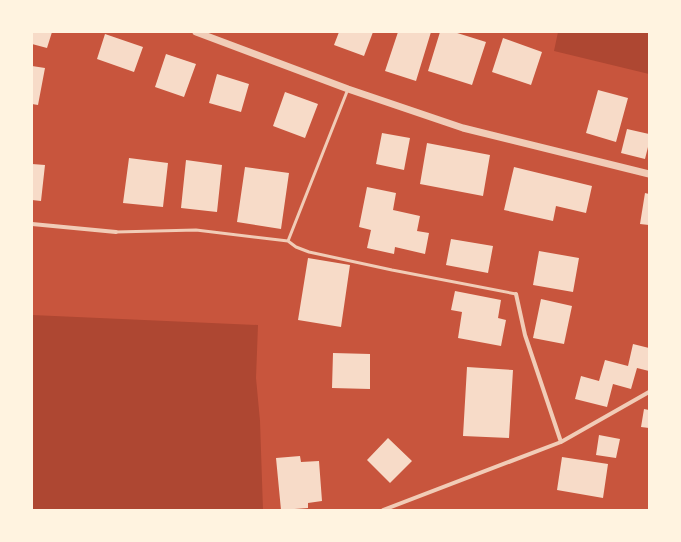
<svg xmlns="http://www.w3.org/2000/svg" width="681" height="542" font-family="'Public Sans',sans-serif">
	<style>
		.green { fill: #ae4732 }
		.building { fill: #f7dbc8 }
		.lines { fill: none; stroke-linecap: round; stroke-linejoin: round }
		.service { stroke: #f1ccb7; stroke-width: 3 }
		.minor { stroke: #f1ccb7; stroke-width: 4 }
		.tertiary { stroke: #f1ccb7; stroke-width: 7 }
	</style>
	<rect width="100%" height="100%" fill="#c8553d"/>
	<!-- green -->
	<path class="green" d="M 558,32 L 649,32 L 649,74 L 554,51 Z
		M 32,315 L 258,325 L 256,378 L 260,421 L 263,510 L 32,510 Z"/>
	<!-- building -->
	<path class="building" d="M 32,32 L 52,32 L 47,48 L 32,44 Z
		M 339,32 L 373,32 L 364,56 L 334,45 Z
		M 398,32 L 431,32 L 416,81 L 385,71 Z
		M 440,32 L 454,32 L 486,42 L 472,85 L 428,71 Z
		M 105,34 L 143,47 L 134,72 L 97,59 Z
		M 503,38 L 542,52 L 531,85 L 492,72 Z
		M 166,54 L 196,64 L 184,97 L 155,87 Z
		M 32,66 L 45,68 L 38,105 L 32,104 Z
		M 217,74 L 249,84 L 241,112 L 209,103 Z
		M 598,90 L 628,98 L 616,142 L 586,133 Z
		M 285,92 L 318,104 L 305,138 L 273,126 Z
		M 627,129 L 649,134 L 649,143 L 645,159 L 621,153 Z
		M 382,133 L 410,138 L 404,170 L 376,164 Z
		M 427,143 L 490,155 L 483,196 L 420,184 Z
		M 129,158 L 168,163 L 163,207 L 123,203 Z
		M 186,160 L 222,165 L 217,212 L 181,208 Z
		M 32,164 L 45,165 L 41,201 L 32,200 Z
		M 245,167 L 289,173 L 281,229 L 237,222 Z
		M 514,167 L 592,186 L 586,213 L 556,206 L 553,221 L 504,210 Z
		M 367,187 L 396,193 L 393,210 L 420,216 L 417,231 L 429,233 L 425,254 L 395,247 L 394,254 L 367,248 L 371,230 L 359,227 Z
		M 645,193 L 649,194 L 649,225 L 640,224 Z
		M 451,239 L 493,246 L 488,273 L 446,265 Z
		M 539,251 L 579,258 L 573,292 L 533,285 Z
		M 308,258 L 350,265 L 341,327 L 298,320 Z
		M 455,291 L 501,300 L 498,318 L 506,320 L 501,346 L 458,338 L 462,312 L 451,310 Z
		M 541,299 L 572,306 L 564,344 L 533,338 Z
		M 633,344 L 649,348 L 649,371 L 637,368 L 631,389 L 613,384 L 607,407 L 575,399 L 581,376 L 599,381 L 605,360 L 628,366 Z
		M 333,353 L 370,354 L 370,389 L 332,388 Z
		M 467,367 L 513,370 L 509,438 L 463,436 Z
		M 644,409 L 649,410 L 649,428 L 641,427 Z
		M 599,435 L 620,439 L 616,458 L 596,455 Z
		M 388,438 L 412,461 L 390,483 L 367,460 Z
		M 300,456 L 301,462 L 319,461 L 322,501 L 308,503 L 308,508 L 281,510 L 276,458 Z
		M 562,457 L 608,464 L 603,498 L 557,490 Z"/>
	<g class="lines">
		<!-- service -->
		<path class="service" d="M 116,232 L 196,230 L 288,241 L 296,247 L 309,252 L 392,270 L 516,294
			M 288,241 L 348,89"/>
		<!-- minor -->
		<path class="minor" d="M 32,224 L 116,232
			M 516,294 L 525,335 L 561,442
			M 383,510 L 561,442 L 649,392"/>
		<!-- tertiary -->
		<path class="tertiary" d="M 196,32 L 348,89 L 463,128 L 649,174"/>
	</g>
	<!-- border -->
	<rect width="681" height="542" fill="none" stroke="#fff3e0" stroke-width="66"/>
</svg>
